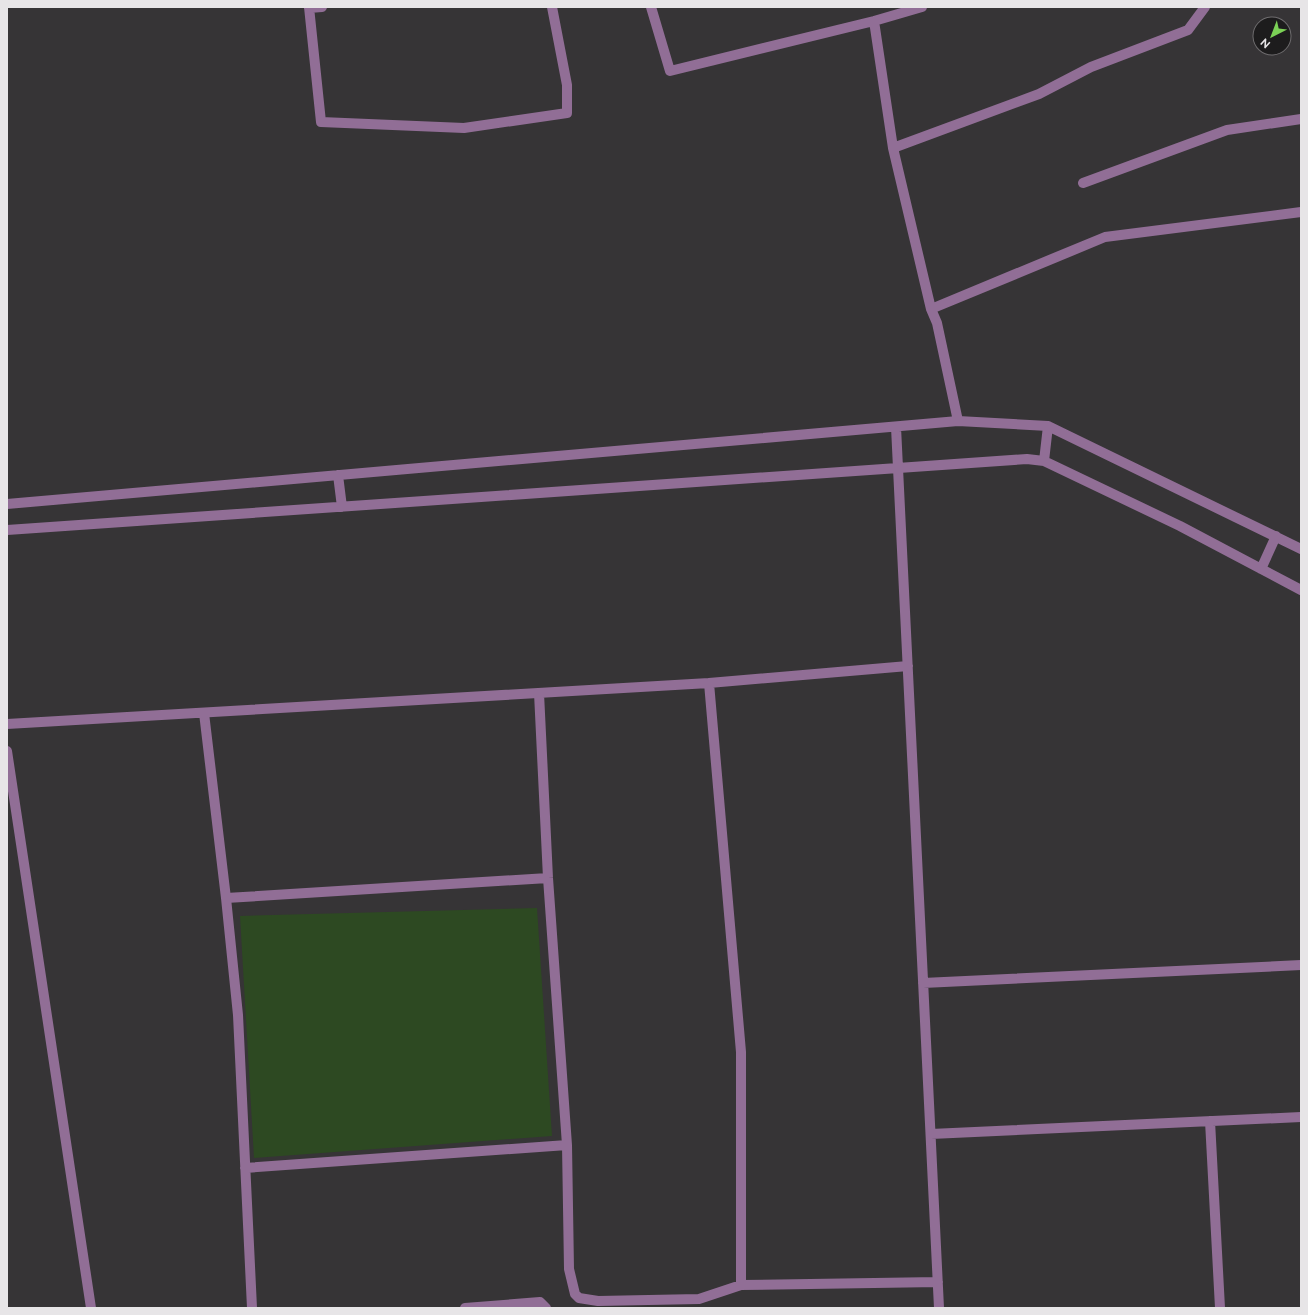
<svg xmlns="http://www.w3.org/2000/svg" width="1308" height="1315" font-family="Raleway,sans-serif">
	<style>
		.green { fill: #2d4922 }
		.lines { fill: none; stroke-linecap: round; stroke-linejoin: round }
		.minor { stroke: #916e96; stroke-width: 10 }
	</style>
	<rect width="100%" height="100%" fill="#363436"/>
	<!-- green -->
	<path class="green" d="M 537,908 L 552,1136 L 254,1158 L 240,916 Z"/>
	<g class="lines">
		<!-- minor -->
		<path class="minor" d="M 309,7 L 321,122 L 464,128 L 567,113 L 567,85 L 552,7
			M 651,7 L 670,71 L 874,21 L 922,7
			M 309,8 L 322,7
			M 874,21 L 893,148 L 931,309 L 937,323 L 958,421
			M 893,148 L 1039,94 L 1091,67 L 1188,30 L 1205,7
			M 1083,183 L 1227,130 L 1301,119
			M 931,309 L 1105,237 L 1301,212
			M 896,427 L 939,1308
			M 1044,461 L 1048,426
			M 338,475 L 342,507
			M 7,504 L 958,421 L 1048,426 L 1301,549
			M 7,530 L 1027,459 L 1044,461 L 1180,526 L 1301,590
			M 1261,569 L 1276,536
			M 709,683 L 741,1052 L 741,1285
			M 539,693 L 548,878 L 567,1145 L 569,1269 L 575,1294 L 579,1298 L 598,1301 L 699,1299 L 741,1285 L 938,1282
			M 204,713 L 226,898 L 238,1015 L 252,1308
			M 7,724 L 709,683 L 908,666
			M 7,751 L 91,1308
			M 226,898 L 548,878
			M 923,983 L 1301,965
			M 1210,1121 L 1220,1308
			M 931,1134 L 1301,1117
			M 245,1168 L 567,1145
			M 465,1308 L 540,1302 L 546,1308"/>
	</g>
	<!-- border -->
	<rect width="1308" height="1315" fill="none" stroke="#e7e5e7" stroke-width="16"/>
	<!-- north arrow -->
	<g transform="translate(1272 36) rotate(222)"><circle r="19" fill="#1d1c1d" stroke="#6e6c6e"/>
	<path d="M0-3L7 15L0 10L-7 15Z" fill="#7bd156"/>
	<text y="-6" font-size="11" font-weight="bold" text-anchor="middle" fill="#e7e5e7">N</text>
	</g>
</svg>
